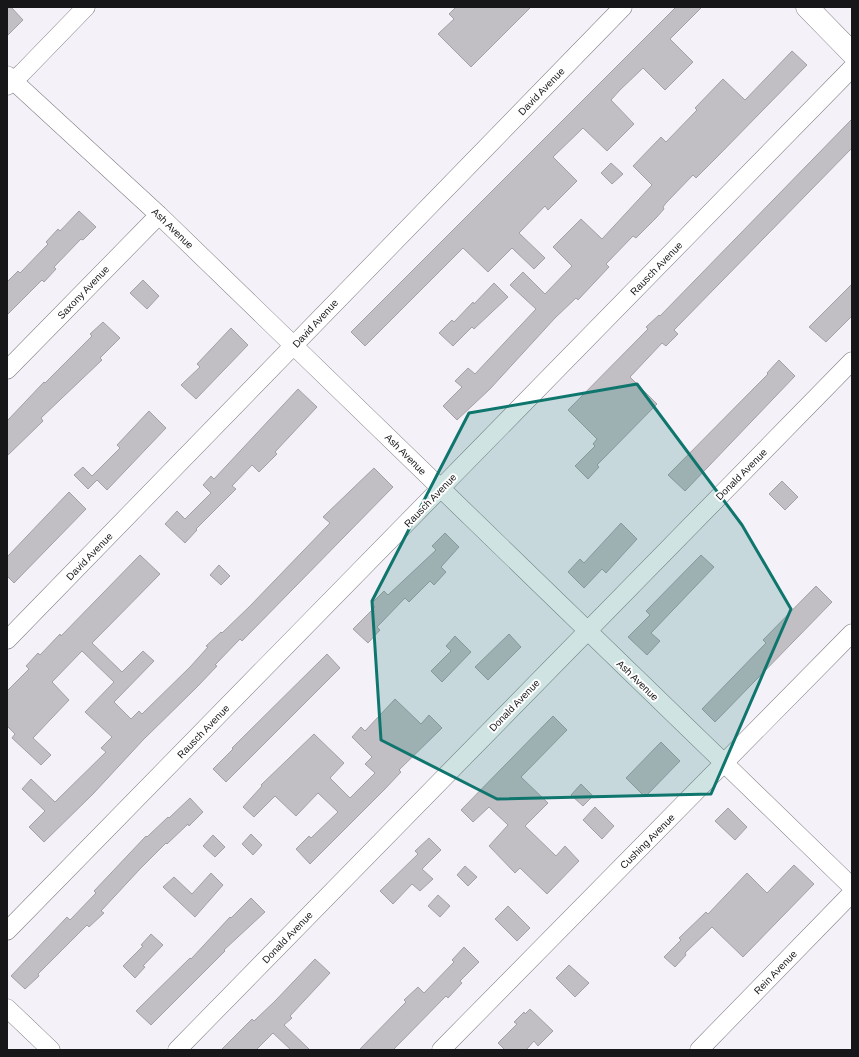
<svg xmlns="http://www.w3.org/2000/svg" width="859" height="1057" font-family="Arial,sans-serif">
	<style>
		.building { fill: #c1bec4; stroke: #a3a0a6 }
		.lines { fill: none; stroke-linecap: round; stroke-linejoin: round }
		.street-casing { stroke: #807d83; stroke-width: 19 }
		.secondary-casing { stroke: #807d83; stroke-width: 23 }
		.street { stroke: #fff; stroke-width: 18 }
		.secondary { stroke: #fff; stroke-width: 22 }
		.marked { fill: #0f766e; fill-opacity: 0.2; stroke: #0f766e; stroke-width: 3; stroke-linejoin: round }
		.labels { text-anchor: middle; stroke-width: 4; stroke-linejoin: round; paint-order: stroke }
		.street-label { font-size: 10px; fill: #171618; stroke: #fff }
	</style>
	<rect width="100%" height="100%" fill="#f5f1f8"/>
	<!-- building -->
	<path class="building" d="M 7,7 L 11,7 L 23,20 L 7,36 Z
		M 456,7 L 531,7 L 471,67 L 438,34 L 454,19 L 449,14 Z
		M 676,7 L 702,7 L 670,39 L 693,62 L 665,90 L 643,68 L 620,90 L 611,100 L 634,124 L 607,151 L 583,128 L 553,157 L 577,181 L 548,210 L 545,206 L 519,233 L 545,258 L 534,269 L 512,248 L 488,272 L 463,248 L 365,346 L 351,332 Z
		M 792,51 L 807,65 L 716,158 L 696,178 L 693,175 L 666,203 L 663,207 L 664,209 L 656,218 L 636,238 L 633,236 L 606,264 L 609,267 L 578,300 L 576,298 L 555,318 L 490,389 L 457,420 L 443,406 L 462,387 L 455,381 L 468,368 L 475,374 L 536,309 L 510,285 L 523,272 L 545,294 L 572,266 L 553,247 L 581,219 L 602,239 L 652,185 L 633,166 L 661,137 L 666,142 L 697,110 L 695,108 L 723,79 L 745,100 Z
		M 852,119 L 852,148 L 674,330 L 678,334 L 666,346 L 662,343 L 630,377 L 657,404 L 597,465 L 599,467 L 588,479 L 575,466 L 595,446 L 593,444 L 597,439 L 568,410 L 648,329 L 646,327 L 659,315 L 660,316 Z
		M 611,163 L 623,174 L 612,184 L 601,173 Z
		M 79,211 L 96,227 L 83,240 L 81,239 L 54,267 L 56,269 L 44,282 L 42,280 L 7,315 L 7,282 L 18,271 L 20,273 L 48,244 L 46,242 L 58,229 L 60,231 Z
		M 143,280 L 159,296 L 147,309 L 130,293 Z
		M 494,283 L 508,297 L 474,329 L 472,327 L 453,346 L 439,333 L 452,320 L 454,322 L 473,302 L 474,304 Z
		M 852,284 L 852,316 L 826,342 L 809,327 Z
		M 103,322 L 120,338 L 100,358 L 102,360 L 41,418 L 43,421 L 7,456 L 7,421 L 44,382 L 45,383 L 92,336 L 90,334 Z
		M 231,328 L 248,345 L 196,399 L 181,385 L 200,367 L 197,364 Z
		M 779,360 L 795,376 L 685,491 L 668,475 L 768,374 L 767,373 Z
		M 298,389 L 317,407 L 275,452 L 277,454 L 259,472 L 252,465 L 232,486 L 236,489 L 196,529 L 197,530 L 185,543 L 165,524 L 177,511 L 185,519 L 211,493 L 203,485 L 211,476 L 214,479 Z
		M 149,411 L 166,428 L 107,490 L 97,480 L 88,489 L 74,475 L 83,467 L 92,476 L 120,448 L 117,445 Z
		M 374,468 L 393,487 L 242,641 L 240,639 L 215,665 L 217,666 L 197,687 L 143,740 L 93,794 L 44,842 L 29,827 L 45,811 L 22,789 L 31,779 L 55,802 L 106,752 L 101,748 L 112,737 L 85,712 L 114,682 L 82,651 L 52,682 L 69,700 L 33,738 L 51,755 L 41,765 L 12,738 L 15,734 L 7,726 L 7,691 L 29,669 L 26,666 L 38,653 L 40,655 L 60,634 L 61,636 L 140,555 L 160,574 L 92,643 L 122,672 L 143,651 L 154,661 L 114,702 L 131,719 L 139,711 L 142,714 L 190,667 L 208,647 L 206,646 L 221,632 L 222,633 L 250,606 L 330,523 L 323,517 Z
		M 782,481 L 798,497 L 785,510 L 769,494 Z
		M 69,492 L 86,509 L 14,583 L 7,576 L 7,557 Z
		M 621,523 L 637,539 L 606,573 L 602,569 L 584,588 L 568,572 L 580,559 L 584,563 Z
		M 445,533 L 459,547 L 441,567 L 446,572 L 434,585 L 430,581 L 409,602 L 405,598 L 377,627 L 380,630 L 368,643 L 353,629 L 375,607 L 372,603 L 384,591 L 388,595 L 436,550 L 432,546 Z
		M 701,555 L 714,567 L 651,633 L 660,641 L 647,655 L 628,637 L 650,615 L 646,611 Z
		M 219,565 L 230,576 L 221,585 L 210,575 Z
		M 816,586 L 832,602 L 715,722 L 702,709 L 766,643 L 763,640 Z
		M 509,634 L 521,647 L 488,680 L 475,667 Z
		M 455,636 L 471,652 L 442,682 L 431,671 L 451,651 L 446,646 Z
		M 327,654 L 340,668 L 226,782 L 213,769 L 233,749 L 232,748 Z
		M 395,699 L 421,724 L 429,715 L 442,728 L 399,770 L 401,772 L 384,790 L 310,864 L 296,849 L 309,836 L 311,838 L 338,812 L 318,793 L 296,816 L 275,796 L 254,817 L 243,807 L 262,786 L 261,785 L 314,734 L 344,763 L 330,778 L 350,798 L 375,773 L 365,764 L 372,757 L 352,737 L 361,727 L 365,731 Z
		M 553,716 L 567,730 L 521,777 L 548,803 L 525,826 L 556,856 L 565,846 L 579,861 L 547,894 L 520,868 L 515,873 L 489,846 L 508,825 L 489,807 L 473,822 L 461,810 Z
		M 661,742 L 680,761 L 645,797 L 626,778 Z
		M 581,784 L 593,796 L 583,806 L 571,795 Z
		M 190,798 L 203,812 L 189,826 L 188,824 L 167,844 L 166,843 L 140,869 L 101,911 L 104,913 L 89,927 L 87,925 L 38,974 L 39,976 L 25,989 L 11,976 L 67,917 L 70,920 L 96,893 L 94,891 L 146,836 L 147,837 L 168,817 L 169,818 Z
		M 595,807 L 614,826 L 602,839 L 583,820 Z
		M 728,808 L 747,827 L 735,840 L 715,821 Z
		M 251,834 L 262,845 L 253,855 L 242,844 Z
		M 213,835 L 225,847 L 215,857 L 203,846 Z
		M 429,838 L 441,850 L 422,869 L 433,879 L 420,891 L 412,884 L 393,904 L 380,891 L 418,854 L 415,851 Z
		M 794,865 L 814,884 L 743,957 L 712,927 L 685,953 L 686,955 L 675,967 L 664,957 L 681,940 L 679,938 L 706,912 L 708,914 L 747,873 L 767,893 Z
		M 465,866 L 477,877 L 468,886 L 457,875 Z
		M 211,873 L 223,885 L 195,917 L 163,887 L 174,877 L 192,894 Z
		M 438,895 L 450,906 L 440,917 L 428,906 Z
		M 251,898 L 265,912 L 224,950 L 225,951 L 151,1025 L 136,1011 L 190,958 L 191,959 L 230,917 L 231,918 Z
		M 508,906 L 530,928 L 517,941 L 495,919 Z
		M 151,934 L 163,945 L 143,966 L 145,967 L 135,978 L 123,966 L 143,946 L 141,945 Z
		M 464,947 L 479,962 L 460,981 L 462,983 L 448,998 L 446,996 L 393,1050 L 359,1050 L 406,1002 L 404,1000 L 418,987 L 424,993 L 454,962 L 452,960 Z
		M 315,959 L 330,973 L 290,1016 L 292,1018 L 284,1025 L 310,1050 L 291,1050 L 273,1033 L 256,1050 L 221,1050 L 252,1019 L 254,1021 L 275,1001 Z
		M 569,965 L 589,983 L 575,997 L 556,978 Z
		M 530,1009 L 553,1031 L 538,1046 L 534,1041 L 526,1050 L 505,1050 L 498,1043 L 517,1024 L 514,1022 L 524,1012 L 525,1014 Z"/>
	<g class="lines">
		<defs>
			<path id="street" d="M 7,75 L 159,215 L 852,887
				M 7,86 L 22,73 L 86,7
				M 7,370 L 159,215
				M 7,640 L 623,7
				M 7,931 L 852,68
				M 7,1008 L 51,1050
				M 177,1050 L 852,361
				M 441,1050 L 852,633
				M 699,1050 L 852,893"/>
			<path id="secondary" d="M 807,7 L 852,53"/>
		</defs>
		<!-- street casing -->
		<use href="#street" class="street-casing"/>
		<!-- secondary casing -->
		<use href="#secondary" class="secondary-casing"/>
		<!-- street -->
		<use href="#street" class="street"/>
		<!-- secondary -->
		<use href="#secondary" class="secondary"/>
	</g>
	<!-- marked area -->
	<path class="marked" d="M 637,384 L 742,525 L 791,609 L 711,794 L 497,799 L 381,740 L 372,601 L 469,413 Z"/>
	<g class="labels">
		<!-- street labels -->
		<g class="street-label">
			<text transform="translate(541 91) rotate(-46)" y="4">David Avenue</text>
			<text transform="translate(173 228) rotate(44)" y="4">Ash Avenue</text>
			<text transform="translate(656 268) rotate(-46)" y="4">Rausch Avenue</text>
			<text transform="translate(83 292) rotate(-46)" y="4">Saxony Avenue</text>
			<text transform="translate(315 323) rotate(-47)" y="4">David Avenue</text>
			<text transform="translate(406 454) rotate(45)" y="4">Ash Avenue</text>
			<text transform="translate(741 474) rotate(-45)" y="4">Donald Avenue</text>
			<text transform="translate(430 500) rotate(-46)" y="4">Rausch Avenue</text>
			<text transform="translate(89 556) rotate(-46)" y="4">David Avenue</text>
			<text transform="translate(638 680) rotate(44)" y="4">Ash Avenue</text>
			<text transform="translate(514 705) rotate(-46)" y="4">Donald Avenue</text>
			<text transform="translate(203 731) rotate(-46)" y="4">Rausch Avenue</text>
			<text transform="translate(647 841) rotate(-45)" y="4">Cushing Avenue</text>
			<text transform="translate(287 937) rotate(-46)" y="4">Donald Avenue</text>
			<text transform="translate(775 972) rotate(-46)" y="4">Rein Avenue</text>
		</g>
	</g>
	<!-- border -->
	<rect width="859" height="1057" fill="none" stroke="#171618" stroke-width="16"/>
</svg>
